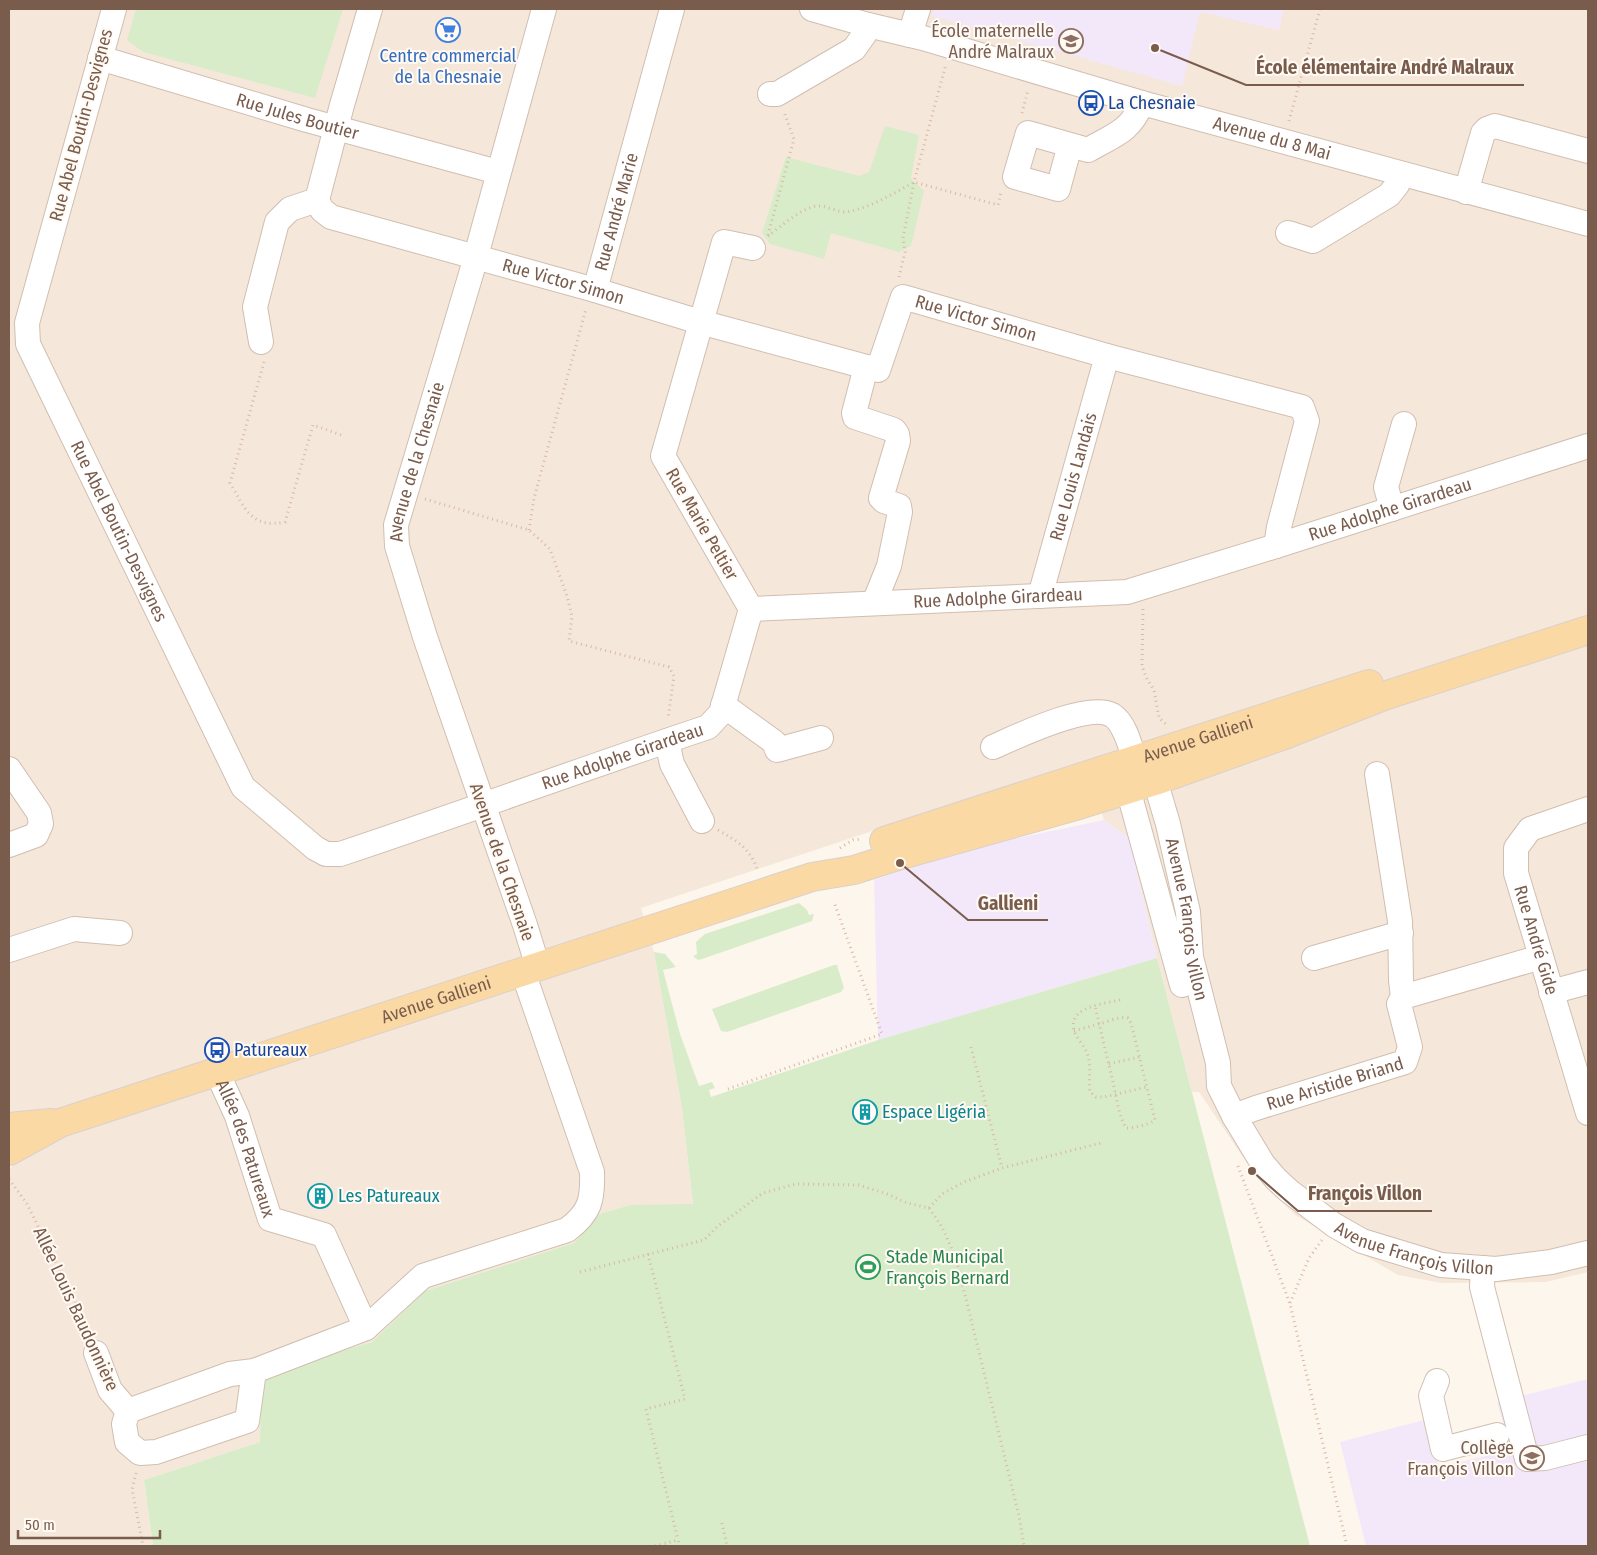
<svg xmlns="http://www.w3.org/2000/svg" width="1597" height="1555" font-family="'Fira Sans Condensed',sans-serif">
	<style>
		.residential { fill: #f5e8da }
		.education { fill: #f3e8fa }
		.green { fill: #d8ecc9 }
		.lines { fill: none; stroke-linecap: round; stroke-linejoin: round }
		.minor-casing { stroke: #d1beb0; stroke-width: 26 }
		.major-casing { stroke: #dad1cd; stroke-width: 30 }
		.path { stroke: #d9b8a5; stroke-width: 3; stroke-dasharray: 1 4; stroke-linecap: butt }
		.minor { stroke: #fff; stroke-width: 24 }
		.major { stroke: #fbd9a5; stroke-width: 28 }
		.labels { text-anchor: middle; stroke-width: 4; stroke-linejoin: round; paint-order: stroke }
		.education-label { font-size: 18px; fill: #785e54; stroke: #fffaf3; text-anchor: end }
		.shop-label { font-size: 18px; fill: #366cbe; stroke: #fffaf3 }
		.transit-label { font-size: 18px; fill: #164399; stroke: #fffaf3; text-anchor: start }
		.street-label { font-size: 18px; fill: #7a5c4d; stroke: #fffaf3 }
		.culture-label { font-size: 18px; fill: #0d838f; stroke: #fffaf3; text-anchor: start }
		.leisure-label { font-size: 18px; fill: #27864d; stroke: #fffaf3; text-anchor: start }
		.leader { fill: none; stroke: #7a5c4d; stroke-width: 2 }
		.callout-dot { fill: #7a5c4d; stroke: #fffaf3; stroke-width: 2 }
		.callout-label { font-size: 19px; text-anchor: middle; font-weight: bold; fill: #7a5c4d; stroke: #fffaf3; stroke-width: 4; stroke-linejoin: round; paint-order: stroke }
	</style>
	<rect width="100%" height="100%" fill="#fdf6ec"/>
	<!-- residential -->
	<path class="residential" d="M 9,9 L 1588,9 L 1588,1272 L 1546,1282 L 1442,1283 L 1398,1275 L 1295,1215 L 1253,1172 L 1199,1092 L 1192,1092 L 1157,958 L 1129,838 L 1104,820 L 1086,760 L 641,908 L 654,952 L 682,1108 L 693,1205 L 630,1205 L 599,1214 L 574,1243 L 425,1291 L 372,1342 L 261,1375 L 260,1442 L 144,1480 L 153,1546 L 9,1546 L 9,1169 L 24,1157 L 9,1124 Z"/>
	<!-- education -->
	<path class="education" d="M 934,9 L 1284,9 L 1279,30 L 1200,12 L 1182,86 L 932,16 Z
		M 1104,820 L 1129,838 L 1157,958 L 878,1040 L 874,880 L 962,850 Z
		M 1588,1379 L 1588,1546 L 1366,1546 L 1340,1442 L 1428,1419 L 1439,1467 L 1511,1450 L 1497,1402 Z"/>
	<!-- green -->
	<path class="green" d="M 136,9 L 343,9 L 315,98 L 143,52 L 127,40 Z
		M 885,126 L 919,135 L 911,178 L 924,191 L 911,246 L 899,252 L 831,233 L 824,259 L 770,244 L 762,233 L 786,157 L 859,176 L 869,172 Z
		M 799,903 L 807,910 L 809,915 L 814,914 L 812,921 L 702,959 L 698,960 L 693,956 L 697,954 L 696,942 L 705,934 Z
		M 654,952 L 665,954 L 676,967 L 663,970 L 680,1034 L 699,1086 L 712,1082 L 715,1088 L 709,1090 L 711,1097 L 878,1040 L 1157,958 L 1310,1546 L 153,1546 L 144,1480 L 260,1442 L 261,1375 L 372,1342 L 425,1291 L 574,1243 L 599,1214 L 630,1205 L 693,1204 L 682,1108 Z
		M 834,965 L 837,965 L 844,988 L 841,992 L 727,1032 L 721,1031 L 712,1009 Z"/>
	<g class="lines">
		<defs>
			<g id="minor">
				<path id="s1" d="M 114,9 L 27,323 L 28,344 L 243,787 L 315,848 L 326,854 L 340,854 C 463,813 585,768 708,727 L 721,713 L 751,609 L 1127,592 L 1276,546 L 1588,446"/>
				<path id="s2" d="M 370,9 L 342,105 L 317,200 L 322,210 L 331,217 L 595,290 L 700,322 L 878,370 L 903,297 L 1107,356 L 1302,407 L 1307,421 L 1279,527 L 1276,546"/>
				<path id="s3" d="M 812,9 L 868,25 L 923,38 L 1142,103 L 1588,224"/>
				<path d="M 910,35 L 918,9"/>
				<path id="s4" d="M 100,58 L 307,120 L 498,172"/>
				<path d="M 770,94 L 777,94 L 854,49 L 864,35 L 868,25"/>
				<path d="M 1070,145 L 1058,189 L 1015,177 L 1028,133 L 1088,150 C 1114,135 1130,132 1142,103"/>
				<path d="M 1466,192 L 1483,133 L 1487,129 L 1495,126 L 1588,151"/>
				<path d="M 1288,233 L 1313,241 L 1389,195 L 1397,185 L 1401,175"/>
				<path id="s5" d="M 595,290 L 672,9"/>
				<path d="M 261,342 L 255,307 L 277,222 L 290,209 L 317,200"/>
				<path d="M 866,367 L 854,413 L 855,417 L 894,430 L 897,434 L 898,441 L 881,498 L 884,501 L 899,506 L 900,512 L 889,566 L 874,603"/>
				<path d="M 1392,509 L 1386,487 L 1404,424"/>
				<path id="s6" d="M 1040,596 L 1107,356"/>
				<path d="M 751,609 L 663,456 L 724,242 L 753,248"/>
				<path d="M 723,705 L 774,742 L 777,750 L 821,738"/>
				<path d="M 667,741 L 672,764 L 702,821"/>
				<path d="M 993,747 C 1018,736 1088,702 1112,715 C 1125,723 1130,746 1135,760"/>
				<path id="s7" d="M 1150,763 L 1168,824 L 1188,912 L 1191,957 L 1218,1063 L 1219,1086 L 1234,1116 L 1263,1164 L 1276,1179 L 1289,1191 L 1334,1225 L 1362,1241 L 1441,1265 L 1496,1269 L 1551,1262 L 1588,1253"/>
				<path d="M 9,769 L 39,813 L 41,824 L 36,835 L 9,845"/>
				<path d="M 1123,771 L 1182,985"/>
				<path d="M 1377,774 L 1400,921 L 1401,980 L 1403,997"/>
				<path id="s8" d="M 1588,809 L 1530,829 L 1516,848 L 1516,873 L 1588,1113"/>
				<path d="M 9,950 L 74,929 L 120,933"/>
				<path d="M 1314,958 L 1401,933"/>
				<path id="s9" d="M 538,967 L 525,925 L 425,637 L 397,546 L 396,525 L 471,274 L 544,9"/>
				<path d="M 1551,992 L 1588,982"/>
				<path id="s10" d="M 217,1072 L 237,1116 L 270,1219 L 324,1235 L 366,1328"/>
				<path id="s11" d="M 1234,1116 L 1256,1108 L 1405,1062 L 1410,1047 L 1399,1004 L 1403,997 L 1541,957"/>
				<path d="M 1483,1268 L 1482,1287 L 1527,1459 L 1545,1458 L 1588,1447"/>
				<path d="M 96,1353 L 110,1390 L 128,1411"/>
				<path d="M 254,1371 L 247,1421 L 156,1452 L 140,1453 L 127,1442 L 124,1424 L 128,1411 L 230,1374 L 254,1371 L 366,1328 L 423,1276 L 567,1230 C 590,1213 593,1200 592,1172 L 523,972"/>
				<path d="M 1437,1381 L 1431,1396 L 1443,1449 L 1497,1435"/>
			</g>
			<g id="major">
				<path id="s12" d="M 884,841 L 1369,684"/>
				<path d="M 9,1127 L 51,1123"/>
				<path id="s13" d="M 9,1151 L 60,1123 L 812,877 L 854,870 L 901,855 L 1079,805 L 1155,781 L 1287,734 L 1384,696 L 1588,630"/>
			</g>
		</defs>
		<!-- minor casing -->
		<use href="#minor" class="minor-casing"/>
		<!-- major casing -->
		<use href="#major" class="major-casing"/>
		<!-- path -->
		<path class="path" d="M 1022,113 L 1028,90
			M 1289,121 L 1320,9
			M 768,235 L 794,139 L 784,112
			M 768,236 C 780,227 801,208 817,206 C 827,205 837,213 847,212 C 871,207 893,194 914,182 L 998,205 L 1001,192
			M 899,277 L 905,252 L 903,238 L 914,182 L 946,64
			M 264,362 L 230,483 C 245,508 251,529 285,522 L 313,425 L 344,436
			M 425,499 L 529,530 L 550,549 L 567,596 L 572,616 L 569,641 L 669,667 L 674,676 L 668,718
			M 529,530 L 534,498 L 586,309
			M 1143,609 L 1142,666 L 1147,679 L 1154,690 L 1159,718 L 1167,725
			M 718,830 C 737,841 750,848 758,871
			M 840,848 L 853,840 L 862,839
			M 1120,1000 C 1105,1004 1068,1006 1074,1030 C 1076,1038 1084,1045 1087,1053 C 1092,1066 1088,1079 1090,1092 L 1096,1097 L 1104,1097 L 1147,1087
			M 1074,1031 L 1099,1024 C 1108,1022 1119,1016 1128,1018 L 1131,1023 L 1155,1120 C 1148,1125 1135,1128 1126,1128 C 1119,1116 1117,1100 1114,1087 C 1108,1060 1101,1033 1095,1006
			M 971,1047 L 1002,1168
			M 1109,1064 L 1140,1057
			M 728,1089 L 882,1034 L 834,902
			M 1238,1166 L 1290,1304 L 1347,1546
			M 9,1179 L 27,1204 L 82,1316 L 89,1334
			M 929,1208 L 942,1194 L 964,1182 L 1002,1168 L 1101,1143
			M 648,1254 L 685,1399 L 646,1409 L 678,1540
			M 580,1272 L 704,1240 L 717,1227 L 763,1193 L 796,1184 L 859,1185 L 887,1194 L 907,1203 L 929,1208 L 942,1227 L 956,1258 L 1019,1516 L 1024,1546
			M 1290,1303 L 1309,1258 L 1322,1240
			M 136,1473 L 132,1489 L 143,1546
			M 722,1523 L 727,1546
			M 655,1546 L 678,1540 L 680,1546"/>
		<!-- minor -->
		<use href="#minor" class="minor"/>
		<!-- major -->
		<use href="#major" class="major"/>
	</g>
	<!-- icons -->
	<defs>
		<symbol id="supermarket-ring" viewBox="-11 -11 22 22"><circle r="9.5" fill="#fffaf3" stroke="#3f7fe0" stroke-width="1.5"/><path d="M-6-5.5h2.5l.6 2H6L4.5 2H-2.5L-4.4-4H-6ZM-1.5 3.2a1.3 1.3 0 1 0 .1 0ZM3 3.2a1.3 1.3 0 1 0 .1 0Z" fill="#3f7fe0"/></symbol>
		<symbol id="school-ring" viewBox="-11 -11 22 22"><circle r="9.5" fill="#fffaf3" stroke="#8d6e63" stroke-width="1.5"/><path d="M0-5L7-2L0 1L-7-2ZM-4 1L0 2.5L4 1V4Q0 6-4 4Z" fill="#8d6e63"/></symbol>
		<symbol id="bus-ring" viewBox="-11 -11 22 22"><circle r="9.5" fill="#fffaf3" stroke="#1a4fb4" stroke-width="1.5"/><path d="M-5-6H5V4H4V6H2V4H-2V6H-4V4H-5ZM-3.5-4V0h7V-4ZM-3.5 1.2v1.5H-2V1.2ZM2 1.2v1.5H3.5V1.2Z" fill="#1a4fb4"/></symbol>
		<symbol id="building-ring" viewBox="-11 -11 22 22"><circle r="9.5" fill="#fffaf3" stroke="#0f9aa8" stroke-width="1.5"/><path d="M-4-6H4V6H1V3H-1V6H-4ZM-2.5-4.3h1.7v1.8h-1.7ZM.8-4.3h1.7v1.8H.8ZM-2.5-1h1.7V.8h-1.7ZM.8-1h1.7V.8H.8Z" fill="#0f9aa8"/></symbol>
		<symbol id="stadium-ring" viewBox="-11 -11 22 22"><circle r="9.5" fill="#fffaf3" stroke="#2e9e5b" stroke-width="1.5"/><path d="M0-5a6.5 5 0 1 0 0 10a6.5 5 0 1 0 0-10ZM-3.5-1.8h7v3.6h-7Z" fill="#2e9e5b"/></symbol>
	</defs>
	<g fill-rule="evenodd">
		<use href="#supermarket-ring" x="434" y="16" width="28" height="28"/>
		<use href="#school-ring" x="1057" y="27" width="28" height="28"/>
		<use href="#bus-ring" x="1077" y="89" width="28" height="28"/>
		<use href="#bus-ring" x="203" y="1036" width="28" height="28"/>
		<use href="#building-ring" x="851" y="1098" width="28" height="28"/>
		<use href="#building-ring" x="306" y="1182" width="28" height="28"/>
		<use href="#stadium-ring" x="854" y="1253" width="28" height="28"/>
		<use href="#school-ring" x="1518" y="1444" width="28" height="28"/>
	</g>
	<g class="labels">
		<!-- education labels -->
		<g class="education-label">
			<text x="1054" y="37">École maternelle<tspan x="1054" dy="21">André Malraux</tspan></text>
			<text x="1514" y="1454">Collège<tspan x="1514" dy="21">François Villon</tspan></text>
		</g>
		<!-- shop labels -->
		<g class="shop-label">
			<text x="448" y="62">Centre commercial<tspan x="448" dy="21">de la Chesnaie</tspan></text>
		</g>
		<!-- transit labels -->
		<g class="transit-label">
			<text x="1108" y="109">La Chesnaie</text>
			<text x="234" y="1056">Patureaux</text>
		</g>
		<!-- street labels -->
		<g class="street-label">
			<text dy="6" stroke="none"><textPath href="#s4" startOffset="206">Rue Jules Boutier</textPath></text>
			<text transform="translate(81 125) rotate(-75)" y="6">Rue Abel Boutin-Desvignes</text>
			<text dy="6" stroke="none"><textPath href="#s3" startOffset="478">Avenue du 8 Mai</textPath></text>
			<text dy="6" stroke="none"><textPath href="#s5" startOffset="81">Rue André Marie</textPath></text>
			<text dy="6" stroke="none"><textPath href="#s2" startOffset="462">Rue Victor Simon</textPath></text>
			<text dy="6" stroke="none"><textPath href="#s2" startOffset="942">Rue Victor Simon</textPath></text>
			<text dy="6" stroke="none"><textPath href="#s9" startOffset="531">Avenue de la Chesnaie</textPath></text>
			<text dy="6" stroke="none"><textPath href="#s6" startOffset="124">Rue Louis Landais</textPath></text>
			<text dy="6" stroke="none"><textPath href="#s1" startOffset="2129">Rue Adolphe Girardeau</textPath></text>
			<text transform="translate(702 524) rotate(60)" y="6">Rue Marie Peltier</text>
			<text dy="6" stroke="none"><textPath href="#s1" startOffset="555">Rue Abel Boutin-Desvignes</textPath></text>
			<text dy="6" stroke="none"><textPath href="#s1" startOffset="1724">Rue Adolphe Girardeau</textPath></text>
			<text dy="6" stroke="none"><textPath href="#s12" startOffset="330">Avenue Gallieni</textPath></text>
			<text dy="6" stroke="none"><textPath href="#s1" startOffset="1259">Rue Adolphe Girardeau</textPath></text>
			<text transform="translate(502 862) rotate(71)" y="6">Avenue de la Chesnaie</text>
			<text dy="6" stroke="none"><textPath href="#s7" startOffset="161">Avenue François Villon</textPath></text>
			<text dy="6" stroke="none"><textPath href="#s8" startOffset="180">Rue André Gide</textPath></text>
			<text dy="6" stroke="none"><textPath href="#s13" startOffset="454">Avenue Gallieni</textPath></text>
			<text dy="6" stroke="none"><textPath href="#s11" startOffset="106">Rue Aristide Briand</textPath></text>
			<text dy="6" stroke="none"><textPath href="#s10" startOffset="82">Allée des Patureaux</textPath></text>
			<text dy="6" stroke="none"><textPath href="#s7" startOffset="600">Avenue François Villon</textPath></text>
			<text transform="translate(76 1309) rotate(65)" y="6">Allée Louis Baudonnière</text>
		</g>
		<!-- culture labels -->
		<g class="culture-label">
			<text x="882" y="1118">Espace Ligéria</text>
			<text x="338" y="1202">Les Patureaux</text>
		</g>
		<!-- leisure labels -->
		<g class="leisure-label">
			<text x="886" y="1263">Stade Municipal<tspan x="886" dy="21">François Bernard</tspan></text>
		</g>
	</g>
	<!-- callouts -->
	<path class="leader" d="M1155 48L1246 85H1524M900 863L968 920H1048M1252 1171L1298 1211H1432"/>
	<g class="callout-dot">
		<circle cx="1155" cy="48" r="5"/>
		<circle cx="900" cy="863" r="5"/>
		<circle cx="1252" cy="1171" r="5"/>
	</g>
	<g class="callout-label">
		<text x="1385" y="74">École élémentaire André Malraux</text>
		<text x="1008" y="910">Gallieni</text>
		<text x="1365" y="1200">François Villon</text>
	</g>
	<!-- border -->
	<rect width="1597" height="1555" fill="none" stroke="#7a5c4d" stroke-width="20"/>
	<!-- scale -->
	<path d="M18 1530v8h142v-8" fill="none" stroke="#7a5c4d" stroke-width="2.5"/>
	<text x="25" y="1530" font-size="15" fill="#7a5c4d" stroke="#fffaf3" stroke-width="4" paint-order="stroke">50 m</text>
</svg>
